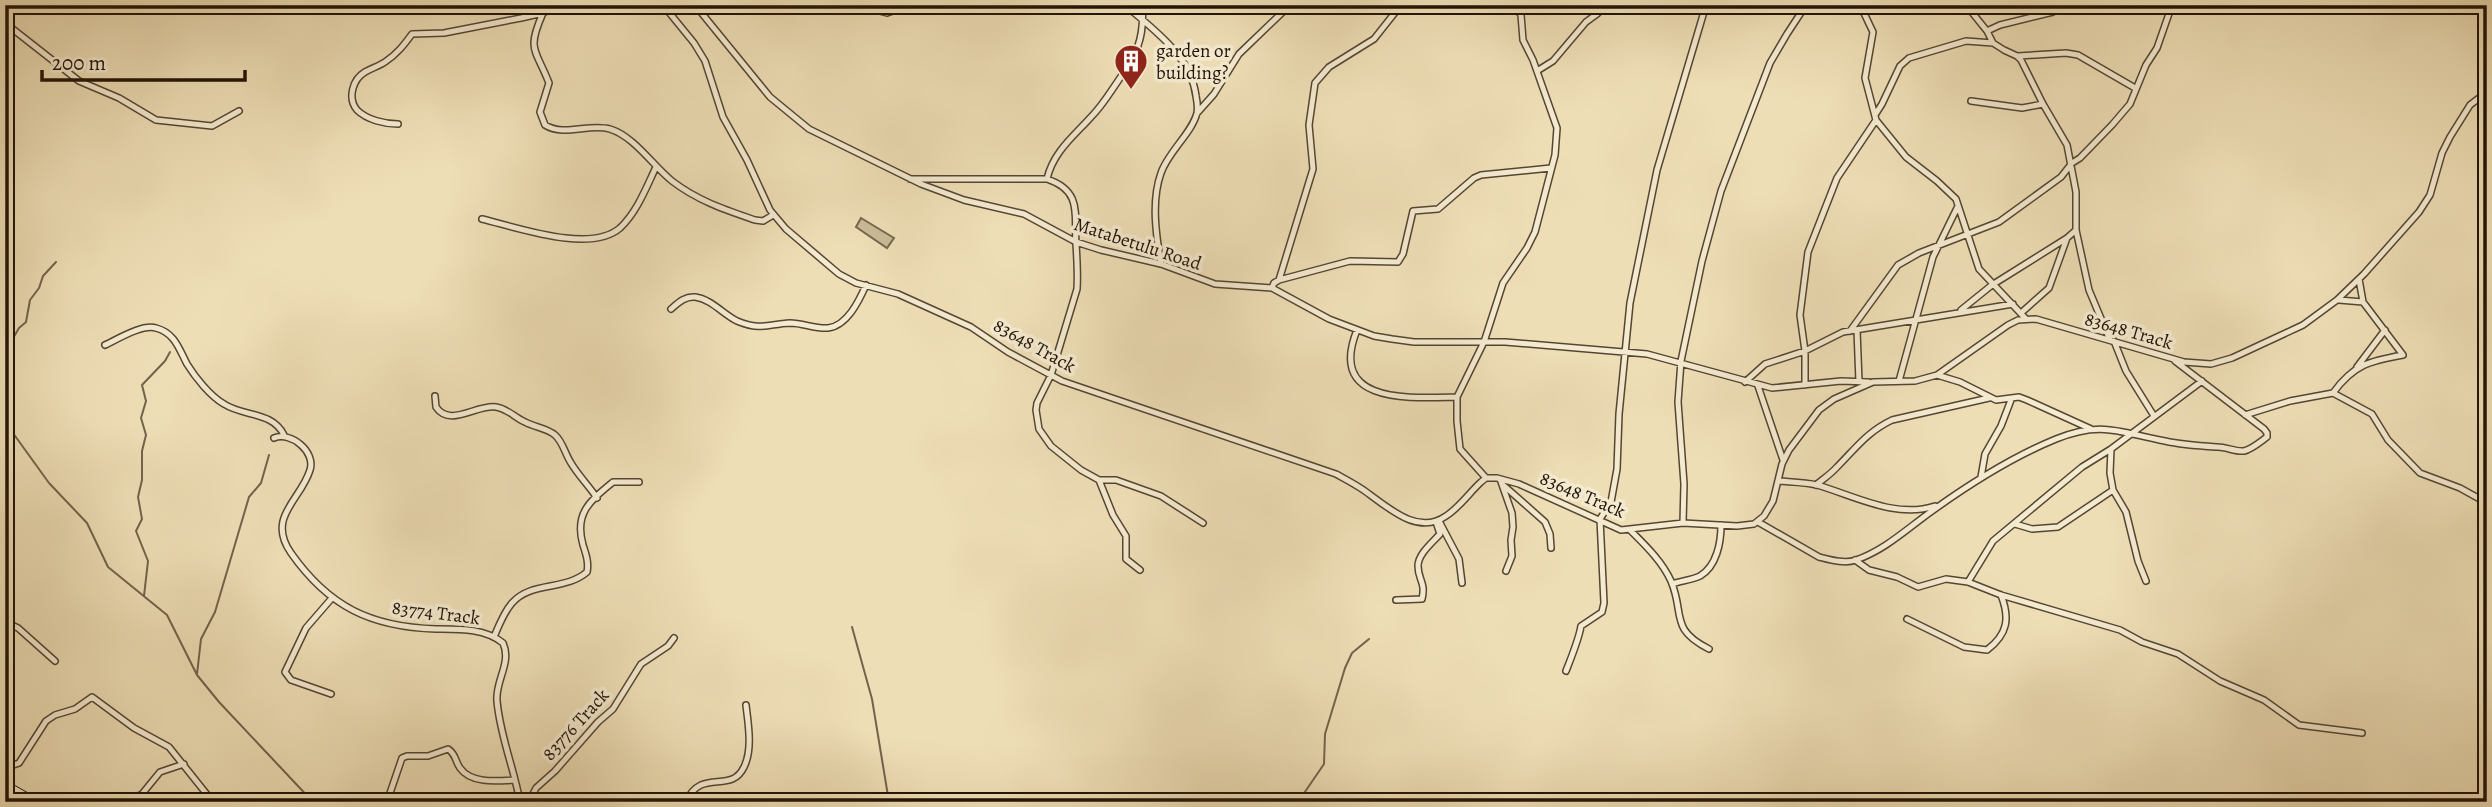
<svg xmlns="http://www.w3.org/2000/svg" width="2492" height="807" font-family="Alegreya,serif">
	<style>
		.green { fill: #cbbb98; stroke: #76674f; stroke-width: 2 }
		.lines { fill: none; stroke-linecap: round; stroke-linejoin: round }
		.stream { stroke: #72634c; stroke-width: 2 }
		.street-casing { stroke: #544632; stroke-width: 8 }
		.secondary-casing { stroke: #211306; stroke-width: 10 }
		.street { stroke: #f4ead0; stroke-width: 5 }
		.secondary { stroke: #f4ead0; stroke-width: 8 }
		.labels { text-anchor: middle; stroke-width: 7; stroke-linejoin: round; paint-order: stroke }
		.poi-label { font-size: 19px; fill: #211306; stroke: #f4ead0; text-anchor: start }
		.street-label { font-size: 19px; fill: #211306; stroke: #f4ead0 }
	</style>
	<rect width="100%" height="100%" fill="#eedeb6"/>
	<filter id="stains"><feTurbulence type="fractalNoise" baseFrequency=".00286" numOctaves="4"/><feColorMatrix values="0 0 0 0 .2 0 0 0 0 .09 0 0 0 0 .02 0 0 0 .5 -.17"/></filter>
	<radialGradient id="worn" r=".72"><stop offset=".6" stop-color="#630" stop-opacity="0"/><stop offset="1" stop-color="#630" stop-opacity=".3"/></radialGradient>
	<!-- green -->
	<path class="green" d="M 861,218 L 894,238 L 887,248 L 856,227 Z"/>
	<g class="lines">
		<!-- stream -->
		<path class="stream" d="M 5,352 L 19,328 L 26,322 L 30,300 L 39,288 L 43,276 L 56,262
			M 5,422 L 49,483 L 87,523 L 108,567 L 167,615 L 197,675 L 219,702 L 313,802
			M 144,596 L 148,561 L 136,531 L 142,519 L 138,497 L 142,480 L 142,451 L 146,435 L 141,418 L 146,401 L 142,385 L 165,361 L 170,352
			M 852,627 L 872,699 L 889,802
			M 197,674 L 201,639 L 215,612 L 249,497 L 261,483 L 269,455
			M 1298,802 L 1324,764 L 1325,734 L 1345,668 L 1352,653 L 1369,639"/>
		<defs>
			<path id="street" d="M 663,5 L 694,43 L 705,61 L 723,117 L 747,160 L 770,210 L 786,229 L 839,274 L 856,283 L 898,294 L 971,327 L 1008,352 L 1062,381 L 1336,474 C 1347,480 1359,486 1369,494 C 1391,510 1419,535 1446,516 C 1460,507 1469,493 1481,482 L 1486,478 L 1497,478 L 1519,484 L 1621,530 L 1683,523 L 1737,526 L 1754,524 L 1764,516 L 1773,501 L 1782,464 L 1789,450 L 1819,410 L 1834,399 L 1873,382 L 1915,381 L 1937,375 L 2008,325 L 2018,320 L 2036,319 L 2184,362 L 2211,364 L 2232,358 L 2303,325 L 2337,300 L 2364,274 L 2419,212 L 2430,195 L 2442,153 L 2450,137 L 2470,105 L 2487,92
				M 695,5 L 770,97 L 809,129 L 921,184 L 964,200 L 1024,214 L 1076,242 L 1101,250 L 1161,264 L 1215,284 L 1272,288 L 1329,319 L 1374,336 L 1392,339 L 1414,342 L 1505,342 L 1647,354 L 1772,388 L 1841,381 L 1869,382
				M 857,5 L 887,13 L 909,5
				M 1125,5 C 1154,30 1191,56 1196,96 C 1197,101 1198,108 1197,113 C 1192,133 1168,152 1161,173 C 1151,201 1156,235 1161,264
				M 1142,5 C 1145,39 1136,55 1118,81 C 1109,94 1102,106 1091,117 C 1074,136 1053,152 1047,179 C 1083,191 1074,215 1076,244 C 1077,259 1078,274 1077,289 L 1051,375 L 1037,403 L 1036,410 L 1039,429 L 1051,446 L 1081,470 L 1099,480 L 1116,480 L 1161,496 L 1203,523
				M 1852,5 L 1863,11 L 1873,32 L 1865,78 L 1876,120 L 1906,157 L 1937,181 L 1956,199 L 1979,269 L 2026,319
				M 1966,5 L 1987,31 L 1993,43 L 2004,50 L 2017,56 L 2021,60 L 2043,104 L 2067,145 L 2076,192 L 2076,230 L 2089,290 L 2110,340
				M 543,13 C 526,51 536,49 549,83 L 540,112 L 545,125 C 564,137 589,123 610,129 C 635,137 652,165 672,181 C 698,201 726,210 755,220 L 763,221 L 773,215
				M 5,23 L 79,81 L 119,98 L 156,120 L 212,126 L 239,111
				M 1987,31 L 2000,25 L 2053,12 L 2058,8 L 2082,5
				M 2018,56 L 2066,53 L 2078,55 L 2135,88
				M 1537,71 L 1553,61 L 1586,22 L 1597,14 L 1604,6
				M 1971,101 L 2022,108 L 2043,104
				M 1198,112 L 1214,94 L 1239,54 L 1290,5
				M 1875,115 L 1882,104 L 1900,66 L 1909,58 L 1966,41 L 1993,43
				M 398,124 C 385,124 367,120 357,110 C 347,98 353,79 365,72 C 372,68 379,66 385,62 C 397,54 404,45 412,34 L 444,33 L 521,18 L 543,13 L 559,5
				M 910,179 L 1047,179
				M 482,219 C 516,227 590,254 620,228 C 637,212 646,188 656,167
				M 1279,280 L 1313,169 L 1309,125 L 1315,83 L 1329,67 L 1374,39 L 1401,5
				M 1272,288 L 1274,283 L 1279,280 L 1350,261 L 1398,262 L 1403,254 L 1413,211 L 1438,209 L 1474,178 L 1481,175 L 1551,168
				M 2339,300 L 2363,302
				M 671,309 C 678,303 685,296 695,297 C 711,299 723,314 737,321 C 761,331 768,324 790,323 C 803,323 815,329 828,328 C 847,326 859,301 866,285
				M 1961,310 L 1992,285 L 2067,238 L 2076,230
				M 2021,313 L 2049,288 L 2067,238
				M 1357,330 C 1327,405 1410,398 1457,397
				M 1857,330 L 1859,382
				M 1850,331 L 1898,265 L 1919,253 L 1999,222 L 2061,177 L 2072,163 L 2080,158 L 2112,125 L 2130,104 L 2146,65 L 2157,48 L 2172,5
				M 2114,341 L 2126,371 L 2154,416
				M 105,345 C 118,339 142,324 156,328 C 175,333 179,349 187,364 C 195,377 210,396 224,404 C 244,417 272,411 284,435
				M 2357,367 L 2385,330
				M 1937,375 L 1960,382 L 1996,400 L 2019,397 L 2027,400 L 2091,429
				M 1899,381 L 1933,257 L 1958,206
				M 1745,382 L 1765,364 L 1805,351 L 1843,332 L 2013,304
				M 1805,385 L 1805,351 L 1800,315 L 1808,252 L 1837,178 L 1876,120
				M 1758,386 L 1783,460
				M 2333,393 C 2354,364 2370,361 2403,355 L 2363,302 L 2359,279
				M 435,396 L 436,407 C 450,428 477,404 496,407 C 508,409 514,417 525,422 C 534,427 547,428 555,435 C 563,442 565,454 571,463 C 578,475 589,486 597,498
				M 2245,415 L 2290,401 L 2333,393 L 2372,414 L 2388,440 L 2420,473 L 2460,488 L 2487,503
				M 274,438 C 291,431 316,452 310,470 C 301,500 266,517 291,553 C 329,607 371,627 436,629 C 459,629 485,628 503,643 C 512,663 495,681 497,701 C 500,736 514,768 520,802
				M 2111,449 L 2110,473 L 2113,490 L 2126,512 L 2138,561 L 2146,581
				M 1981,477 L 1985,454 L 2001,426 L 2011,400
				M 1486,478 L 1460,449 L 1457,421 L 1457,397 L 1484,342 L 1503,283 L 1527,248 L 1535,232 L 1555,155 L 1557,128 L 1533,60 L 1523,40 L 1521,15 L 1514,5
				M 1500,479 L 1512,513 L 1513,527 L 1511,540 L 1512,556 L 1506,571
				M 1099,480 L 1113,515 L 1126,536 L 1126,559 L 1140,570
				M 1779,481 C 1791,482 1805,482 1817,485 C 1855,496 1896,519 1935,506
				M 1502,484 L 1545,522 L 1550,534 L 1551,548
				M 1816,485 C 1823,479 1831,474 1837,467 C 1856,448 1867,432 1892,420 L 1989,398
				M 1439,521 L 1459,559 L 1462,583
				M 1758,522 L 1819,557 C 1831,560 1845,564 1856,560 C 1885,550 1908,528 1932,511 C 1971,483 2012,457 2056,439 C 2102,420 2121,433 2165,441 C 2182,445 2201,446 2218,447 C 2226,447 2236,452 2244,451 C 2252,449 2260,442 2267,437 L 2267,433 L 2264,429 L 2175,361
				M 1683,523 L 1684,484 L 1678,402 L 1681,361 L 1702,261 L 1721,191 L 1770,63 L 1787,34 L 1806,5
				M 2015,524 L 2032,529 L 2058,527 L 2113,490
				M 1630,530 C 1645,545 1662,561 1671,581 C 1685,614 1669,629 1709,649
				M 1855,560 L 1869,570 L 1897,577 L 1918,587 L 1946,579 L 1968,582 L 2001,595 L 2120,630 L 2142,642 L 2178,654 L 2220,681 L 2264,700 L 2299,725 L 2362,733
				M 1968,582 L 1993,541 L 2082,467 L 2111,449 L 2202,381
				M 1672,584 C 1680,581 1692,580 1700,576 C 1717,566 1721,542 1721,525
				M 1396,600 L 1422,599 C 1426,582 1418,580 1418,566 C 1418,554 1432,543 1440,534 L 1436,522
				M 1907,619 L 1964,647 L 1987,650 C 2008,634 2010,618 2001,595
				M 5,622 L 18,628 L 55,661
				M 494,637 C 499,625 504,612 512,603 C 531,581 565,591 587,572 C 589,563 586,554 583,545 C 574,513 590,501 613,482 L 639,482
				M 1566,671 C 1571,658 1579,639 1581,626 L 1602,612 L 1604,603 L 1600,519 L 1611,502 L 1617,469 L 1619,414 L 1630,303 L 1657,170 L 1706,5
				M 331,694 L 291,680 L 285,672 L 306,628 L 332,598
				M 5,768 L 19,763 L 46,721 L 55,715 L 75,709 L 92,697 L 134,728 L 169,747 L 213,802
				M 389,796 L 402,758 L 407,756 L 428,756 L 448,749 C 456,754 455,761 460,768 C 471,784 498,781 514,780
				M 128,802 L 142,794 L 160,772 L 184,764
				M 529,802 L 536,788 L 555,771 L 598,722 L 613,709 L 641,664 L 668,646 L 674,638
				M 686,802 C 701,767 731,795 744,767 C 753,749 748,723 746,705"/>
			<path id="secondary" d="M 5,785 L 35,802"/>
		</defs>
		<!-- street casing -->
		<use href="#street" class="street-casing"/>
		<!-- secondary casing -->
		<use href="#secondary" class="secondary-casing"/>
		<!-- street -->
		<use href="#street" class="street"/>
		<!-- secondary -->
		<use href="#secondary" class="secondary"/>
	</g>
	<!-- icons -->
	<defs>
		<symbol id="building-pin" viewBox="-11 -11 22 30"><path d="M0 17L-7.5 6A9.5 9.5 0 1 1 7.5 6Z" fill="#8f2418" stroke="#f4ead0"/><path d="M-4-6H4V6H1V3H-1V6H-4ZM-2.5-4.3h1.7v1.8h-1.7ZM.8-4.3h1.7v1.8H.8ZM-2.5-1h1.7V.8h-1.7ZM.8-1h1.7V.8H.8Z" fill="#fff"/></symbol>
	</defs>
	<g fill-rule="evenodd">
		<use href="#building-pin" x="1112" y="42" width="38" height="52"/>
	</g>
	<g class="labels">
		<!-- poi labels -->
		<g class="poi-label">
			<text x="1156" y="57">garden or<tspan x="1156" dy="22">building?</tspan></text>
		</g>
		<!-- street labels -->
		<g class="street-label">
			<text transform="translate(1138 243) rotate(18)" y="7">Matabetulu Road</text>
			<text transform="translate(2129 330) rotate(16)" y="7">83648 Track</text>
			<text transform="translate(1035 345) rotate(29)" y="7">83648 Track</text>
			<text transform="translate(1583 494) rotate(23)" y="7">83648 Track</text>
			<text transform="translate(436 612) rotate(7)" y="7">83774 Track</text>
			<text transform="translate(575 724) rotate(-48)" y="7">83776 Track</text>
		</g>
	</g>
	<!-- margin -->
	<rect width="2492" height="807" fill="none" stroke="#eedeb6" stroke-width="28"/>
	<rect x="7" y="7" width="2478" height="793" fill="none" stroke="#211306" stroke-width="3.5"/>
	<rect x="14" y="14" width="2464" height="779" fill="none" stroke="#211306" stroke-width="2"/>
	<!-- scale -->
	<path d="M42 70v10h203v-10" fill="none" stroke="#211306" stroke-width="3.5"/>
	<text x="52" y="70" font-size="21" fill="#211306" stroke="#f4ead0" stroke-width="5" paint-order="stroke">200 m</text>
	<rect width="100%" height="100%" filter="url(#stains)"/>
	<rect width="100%" height="100%" fill="url(#worn)"/>
</svg>
